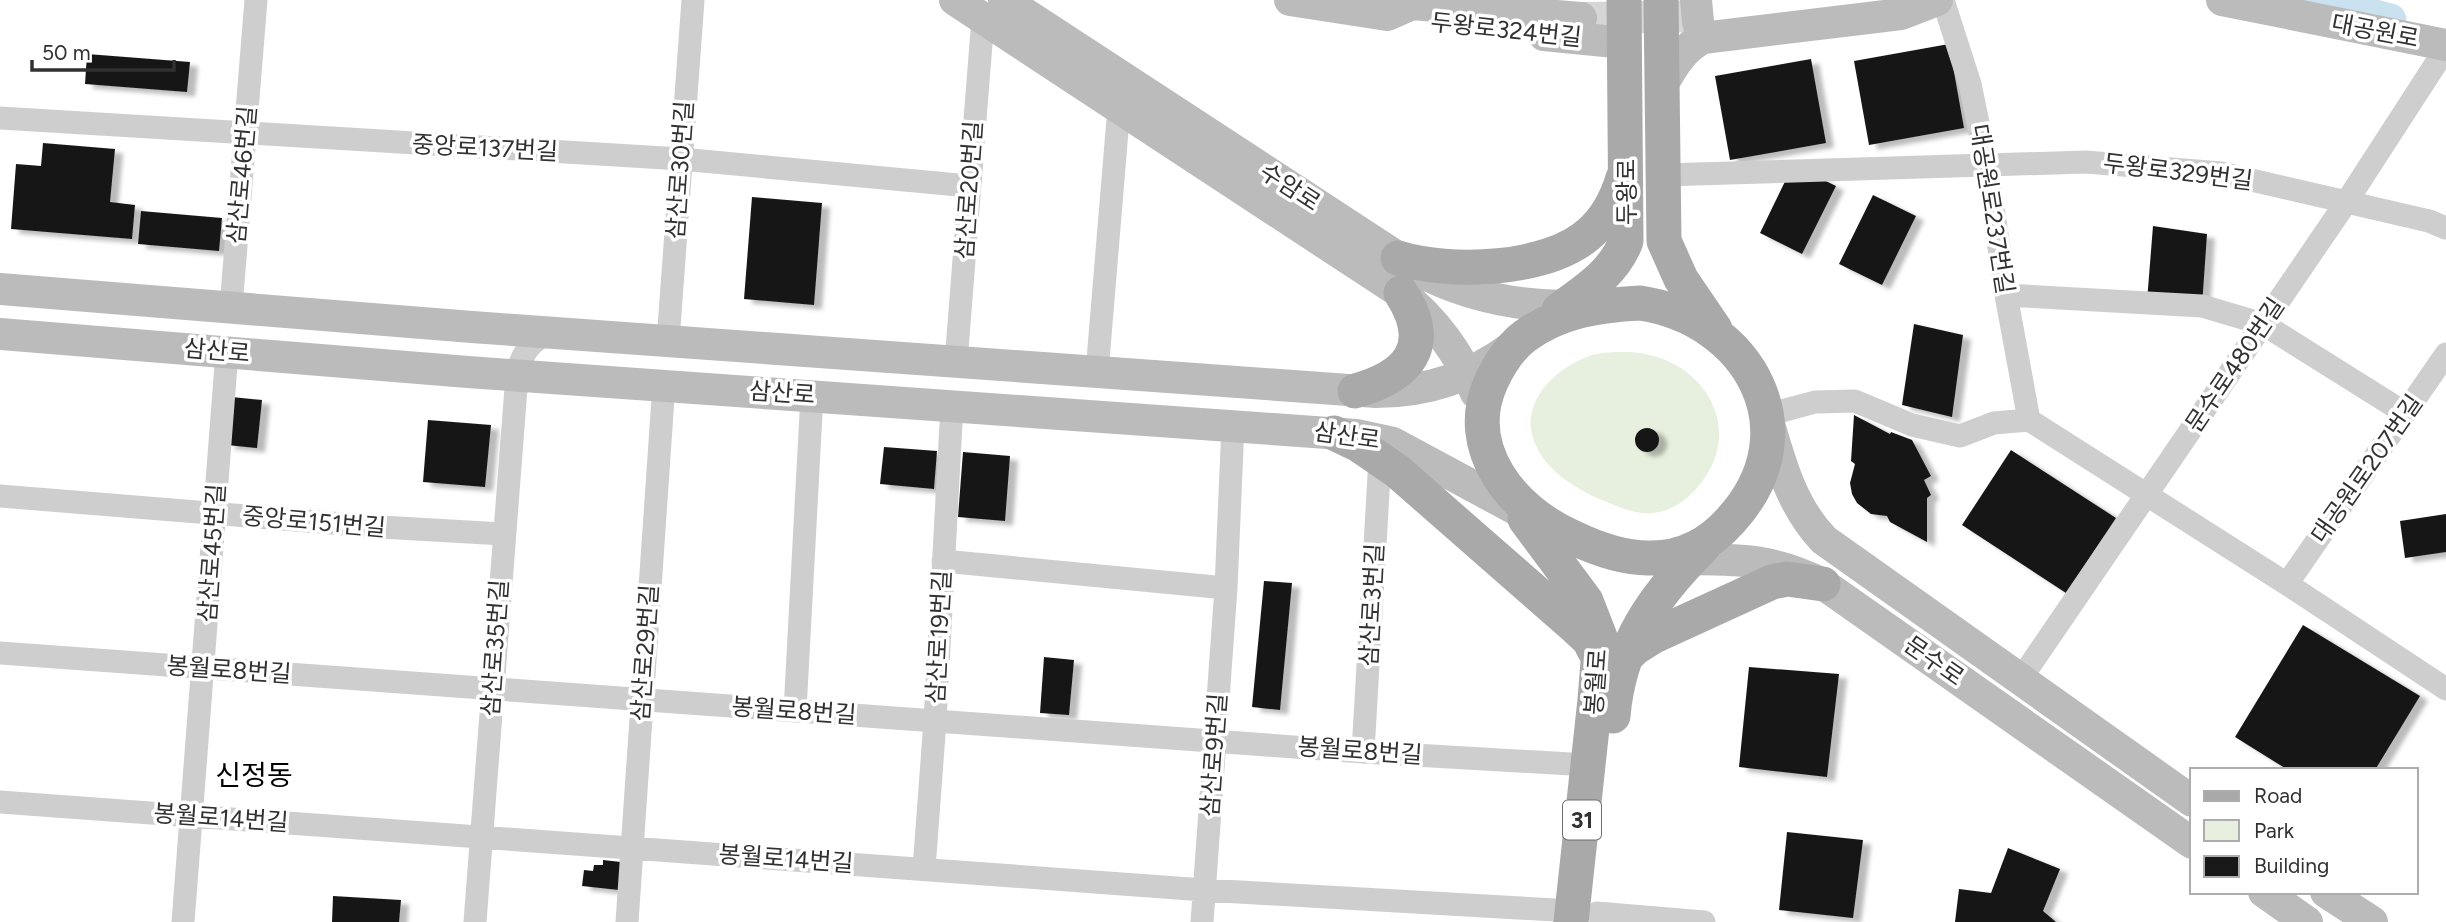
<svg xmlns="http://www.w3.org/2000/svg" width="2446" height="922" font-family="Figtree,'Noto Sans KR',sans-serif">
	<style>
		.green { fill: #e7efde }
		.lines { fill: none; stroke-linecap: round; stroke-linejoin: round }
		.river { stroke: #cae1ef; stroke-width: 33 }
		.building { fill: #181818; filter: url(#shadow) }
		.secondary-tunnel { stroke: #d6d6d6; stroke-width: 32; stroke-dasharray: 32 16; stroke-linecap: butt }
		.street { stroke: #cecece; stroke-width: 23 }
		.secondary { stroke: #bbb; stroke-width: 32 }
		.primary { stroke: #a9a9a9; stroke-width: 35 }
		.labels { text-anchor: middle; stroke-width: 7; stroke-linejoin: round; paint-order: stroke }
		.shield { fill: #fff; stroke: #6f6f6f; stroke-width: 2 }
		.shield-label { font-size: 23px; font-weight: bold; fill: #313131 }
		.street-label { font-size: 24px; fill: #313131; stroke: #fff }
		.quarter-label { font-size: 28px; fill: #000; stroke: #fff }
	</style>
	<defs>
		<filter id="shadow"><feDropShadow dx="8" dy="4.5" stdDeviation="2" flood-color="#0004"/></filter>
	</defs>
	<rect width="100%" height="100%" fill="#fff"/>
	<!-- green -->
	<path class="green" d="M 1628,352 C 1700,354 1750,427 1697,488 C 1684,502 1672,511 1652,513 C 1635,515 1617,506 1602,500 C 1576,489 1550,473 1537,448 C 1514,404 1557,365 1596,354 C 1606,352 1618,352 1628,352 Z"/>
	<g class="lines">
		<!-- river -->
		<path class="river" d="M 2313,0 L 2390,20"/>
	</g>
	<!-- building -->
	<path class="building" d="M 1949,44 L 1964,128 L 1869,145 L 1854,61 Z
		M 87,54 L 190,62 L 187,92 L 85,84 Z
		M 1811,59 L 1826,143 L 1730,160 L 1715,76 Z
		M 43,143 L 115,149 L 110,202 L 135,205 L 132,239 L 11,229 L 16,164 L 41,166 Z
		M 1793,165 L 1836,186 L 1802,254 L 1760,233 Z
		M 1873,195 L 1916,216 L 1882,285 L 1839,264 Z
		M 752,197 L 822,203 L 814,305 L 744,299 Z
		M 141,211 L 222,218 L 219,251 L 138,244 Z
		M 2153,226 L 2207,234 L 2202,306 L 2147,301 Z
		M 1914,324 L 1963,335 L 1952,417 L 1902,405 Z
		M 232,397 L 262,400 L 257,448 L 227,445 Z
		M 1854,415 L 1890,434 L 1891,432 L 1912,440 L 1931,476 L 1924,480 L 1931,495 L 1927,498 L 1927,542 L 1890,522 L 1887,516 L 1871,514 L 1857,503 L 1852,494 L 1850,483 L 1855,464 L 1851,461 Z
		M 428,420 L 491,425 L 485,487 L 423,482 Z
		M1635 440a12 12 0 1 1 24 0a12 12 0 1 1-24 0Z
		M 884,447 L 937,451 L 934,489 L 880,484 Z
		M 2011,450 L 2116,518 L 2066,593 L 1962,525 Z
		M 963,452 L 1010,456 L 1005,521 L 958,517 Z
		M 2446,514 L 2446,552 L 2405,558 L 2400,521 Z
		M 1264,581 L 1292,583 L 1280,710 L 1252,707 Z
		M 2303,625 L 2420,696 L 2375,770 L 2288,770 L 2235,737 Z
		M 1044,657 L 1074,660 L 1069,715 L 1040,713 Z
		M 1749,667 L 1839,674 L 1827,777 L 1739,767 Z
		M 1787,832 L 1863,840 L 1853,918 L 1779,910 Z
		M 2008,848 L 2060,869 L 2043,911 L 2056,922 L 1955,922 L 1959,889 L 1991,893 Z
		M 603,860 L 621,862 L 619,890 L 582,886 L 584,870 L 593,871 L 594,865 L 603,865 Z
		M 333,896 L 401,900 L 399,922 L 332,922 Z"/>
	<g class="lines">
		<!-- secondary-tunnel -->
		<path class="secondary-tunnel" d="M 1581,18 L 1708,16"/>
		<!-- street -->
		<path class="street" d="M 1943,0 L 1970,84 L 1987,166 L 2006,295 L 2029,420
			M 0,118 L 681,159 L 969,186
			M 1663,175 L 2086,162 L 2221,173 L 2429,221 L 2446,228
			M 2006,295 L 2202,306 L 2263,324 L 2405,413
			M 231,307 L 256,0
			M 668,341 L 693,0
			M 956,362 L 983,18
			M 1097,372 L 1119,107
			M 1767,415 L 1815,402 L 1855,401 L 1912,425 L 1960,436 L 1994,423 L 2029,420 L 2287,584 L 2446,689
			M 0,496 L 381,527 L 503,534
			M 943,561 L 1226,588
			M 2287,584 L 2446,354
			M 0,653 L 1363,752 L 1588,765
			M 2020,680 L 2347,201 L 2446,48
			M 795,711 L 812,395
			M 1363,752 L 1380,458
			M 0,802 L 1204,890 L 1572,911
			M 924,869 L 935,721 L 952,405
			M 1597,913 L 1704,922
			M 183,922 L 227,352
			M 475,922 L 517,375 C 521,354 532,337 554,333
			M 627,922 L 664,384
			M 1202,922 L 1226,588 L 1233,425"/>
		<!-- secondary -->
		<path class="secondary" d="M 955,0 L 1401,293 C 1435,320 1459,353 1476,393
			M 1004,0 L 1417,270 C 1469,298 1526,308 1585,306
			M 1290,0 L 1387,15 L 1412,4 L 1581,18
			M 1696,0 L 1698,22 L 1703,38
			M 2222,0 L 2446,45
			M 1544,35 L 1625,43
			M 1662,85 C 1674,65 1682,49 1703,38 L 1901,14 L 1937,0
			M 0,289 L 472,327 L 1376,392 C 1428,392 1471,377 1513,346
			M 0,334 L 468,372 L 1356,435 L 1393,443 L 1532,518
			M 1769,424 C 1781,466 1793,508 1824,540 L 2192,801
			M 1673,559 C 1735,560 1766,556 1823,584 L 2192,843
			M 2264,892 L 2307,922
			M 2326,892 L 2372,922"/>
		<!-- primary -->
		<path class="primary" d="M 1661,0 L 1664,241 L 1681,279 L 1715,329
			M 1398,258 C 1450,274 1548,271 1590,233 C 1606,219 1617,198 1623,178
			M 1640,303 C 1749,319 1812,431 1731,520 C 1709,545 1682,559 1648,558 C 1621,558 1595,548 1572,537 C 1513,511 1461,449 1491,382 C 1499,365 1509,348 1525,336 C 1560,311 1598,305 1640,303 Z
			M 1559,310 C 1586,290 1614,273 1626,241 L 1624,0
			M 1355,391 C 1409,376 1435,346 1401,293
			M 1334,433 L 1359,445 L 1397,471 L 1573,625 L 1589,640 L 1597,655
			M 1525,519 L 1586,601 L 1600,637 L 1595,700 L 1571,922
			M 1626,657 L 1635,648 L 1654,636 L 1772,582 L 1787,579 L 1823,584
			M 1613,716 C 1619,644 1654,596 1703,547"/>
	</g>
	<g class="labels">
		<!-- shield labels -->
		<rect class="shield" x="1563" y="800.5" width="38" height="39" rx="5"/>
		<g class="shield-label">
			<text x="1582" y="828">31</text>
		</g>
		<!-- street labels -->
		<g class="street-label">
			<text transform="translate(1506 30) rotate(6)" y="8">두왕로324번길</text>
			<text transform="translate(2375 31) rotate(11)" y="8">대공원로</text>
			<text transform="translate(485 148) rotate(3)" y="8">중앙로137번길</text>
			<text transform="translate(680 170) rotate(-86)" y="8">삼산로30번길</text>
			<text transform="translate(2178 172) rotate(7)" y="8">두왕로329번길</text>
			<text transform="translate(242 175) rotate(-85)" y="8">삼산로46번길</text>
			<text transform="translate(1290 187) rotate(33)" y="8">수암로</text>
			<text transform="translate(969 190) rotate(-86)" y="8">삼산로20번길</text>
			<text transform="translate(1627 192) rotate(-90)" y="8">두왕로</text>
			<text transform="translate(1992 209) rotate(81)" y="8">대공원로237번길</text>
			<text transform="translate(217 351) rotate(5)" y="8">삼산로</text>
			<text transform="translate(2235 365) rotate(-56)" y="8">문수로480번길</text>
			<text transform="translate(782 393) rotate(4)" y="8">삼산로</text>
			<text transform="translate(1347 436) rotate(8)" y="8">삼산로</text>
			<text transform="translate(2367 469) rotate(-55)" y="8">대공원로207번길</text>
			<text transform="translate(314 522) rotate(5)" y="8">중앙로151번길</text>
			<text transform="translate(212 553) rotate(-86)" y="8">삼산로45번길</text>
			<text transform="translate(1372 605) rotate(-87)" y="8">삼산로3번길</text>
			<text transform="translate(939 637) rotate(-87)" y="8">삼산로19번길</text>
			<text transform="translate(495 648) rotate(-86)" y="8">삼산로35번길</text>
			<text transform="translate(645 653) rotate(-86)" y="8">삼산로29번길</text>
			<text transform="translate(1934 661) rotate(35)" y="8">문수로</text>
			<text transform="translate(229 670) rotate(4)" y="8">봉월로8번길</text>
			<text transform="translate(1596 682) rotate(-86)" y="8">봉월로</text>
			<text transform="translate(794 711) rotate(4)" y="8">봉월로8번길</text>
			<text transform="translate(1360 751) rotate(4)" y="8">봉월로8번길</text>
			<text transform="translate(1214 755) rotate(-86)" y="8">삼산로9번길</text>
			<text transform="translate(221 818) rotate(4)" y="8">봉월로14번길</text>
			<text transform="translate(786 859) rotate(4)" y="8">봉월로14번길</text>
		</g>
		<!-- quarter labels -->
		<g class="quarter-label">
			<text x="254" y="785">신정동</text>
		</g>
	</g>
	<!-- legend -->
	<rect x="2190" y="768" width="228" height="126" fill="#ffffff" stroke="#adadad" stroke-width="2"/>
	<rect x="2204" y="791" width="35" height="10" fill="#a9a9a9" stroke="#adadad" stroke-width="2"/>
	<text x="2254" y="803" font-size="21" fill="#313131">Road</text>
	<rect x="2204" y="820" width="35" height="21" fill="#e7efde" stroke="#adadad" stroke-width="2"/>
	<text x="2254" y="838" font-size="21" fill="#313131">Park</text>
	<rect x="2204" y="856" width="35" height="21" fill="#181818" stroke="#adadad" stroke-width="2"/>
	<text x="2254" y="873" font-size="21" fill="#313131">Building</text>
	<!-- scale -->
	<path d="M32 60v10h142v-10" fill="none" stroke="#313131" stroke-width="3.5"/>
	<text x="42" y="60" font-size="21" fill="#313131" stroke="#ffffff" stroke-width="5" paint-order="stroke">50 m</text>
</svg>
